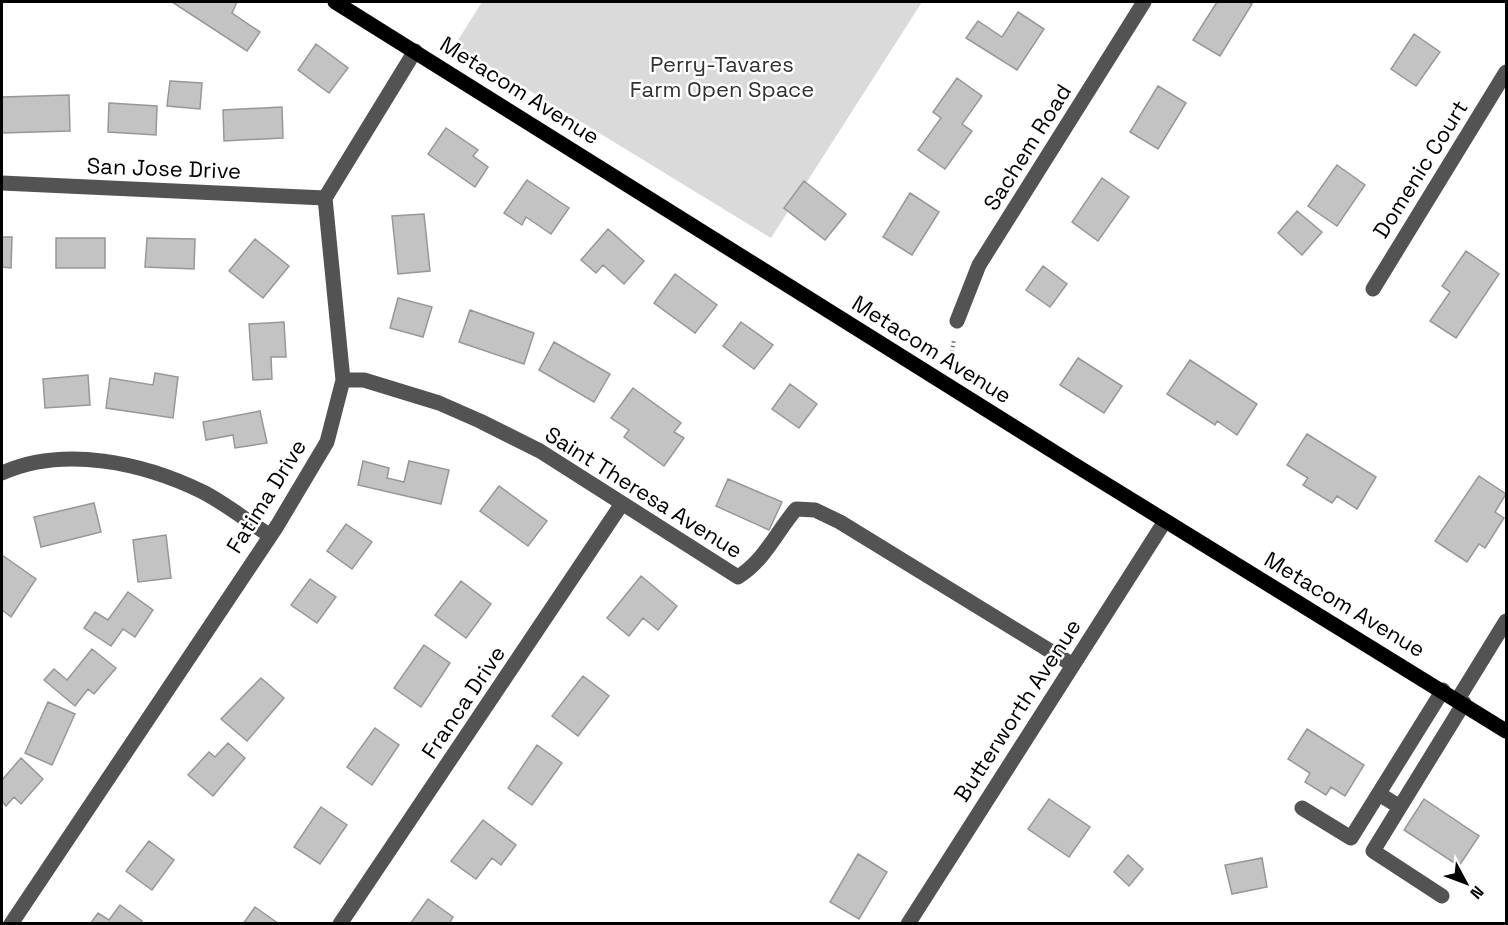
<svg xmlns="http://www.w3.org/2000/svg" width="1508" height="925" font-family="'Space Grotesk',sans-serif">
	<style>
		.green { fill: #dadada }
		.building { fill: #c3c3c3; stroke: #979797; stroke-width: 1.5 }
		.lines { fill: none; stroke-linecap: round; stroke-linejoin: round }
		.path { stroke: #757575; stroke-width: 4; stroke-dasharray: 1.5 3; stroke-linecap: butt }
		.minor { stroke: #535353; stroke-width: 15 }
		.major { stroke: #000; stroke-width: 15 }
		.labels { text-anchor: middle; stroke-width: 5; stroke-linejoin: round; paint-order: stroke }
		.park-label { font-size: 22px; fill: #313131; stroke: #fff }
		.street-label { font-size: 22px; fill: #000; stroke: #fff }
	</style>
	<rect width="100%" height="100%" fill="#fff"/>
	<!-- green -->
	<path class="green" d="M 482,2 L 922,2 L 771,238 L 455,45 Z"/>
	<!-- building -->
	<path class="building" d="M 172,2 L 237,2 L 232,13 L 260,32 L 247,51 Z
		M 1217,2 L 1248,2 L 1252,4 L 1220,56 L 1193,40 Z
		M 1018,12 L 1044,29 L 1017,70 L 966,38 L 978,21 L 1002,37 Z
		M 1414,34 L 1440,52 L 1416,86 L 1391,69 Z
		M 316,44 L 348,68 L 329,93 L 298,70 Z
		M 957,78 L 982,96 L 962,124 L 972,131 L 945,169 L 918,150 L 941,118 L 933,112 Z
		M 170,81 L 202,83 L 200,109 L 167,106 Z
		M 1158,86 L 1186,103 L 1158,149 L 1130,132 Z
		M 69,95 L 70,131 L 2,133 L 2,97 Z
		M 109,103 L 157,106 L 156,135 L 108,132 Z
		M 282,107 L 283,138 L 224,141 L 223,110 Z
		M 446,128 L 478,150 L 473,156 L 488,167 L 475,187 L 428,154 Z
		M 1337,165 L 1365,185 L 1337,226 L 1308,206 Z
		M 1102,178 L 1129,197 L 1098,241 L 1072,222 Z
		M 527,180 L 569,208 L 551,234 L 526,217 L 522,225 L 504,213 Z
		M 804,181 L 846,214 L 825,240 L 784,208 Z
		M 910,193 L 939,212 L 912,255 L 883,237 Z
		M 1297,211 L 1322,232 L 1302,255 L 1278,233 Z
		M 424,214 L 430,271 L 398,274 L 392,216 Z
		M 608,229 L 644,261 L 624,284 L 603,265 L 596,273 L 581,260 Z
		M 2,237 L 12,237 L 11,268 L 2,267 Z
		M 56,238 L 105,238 L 105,268 L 56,268 Z
		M 147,238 L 195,239 L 194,269 L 145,267 Z
		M 255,239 L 289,266 L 263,298 L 229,271 Z
		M 1466,251 L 1499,274 L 1456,338 L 1430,321 L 1450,292 L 1442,286 Z
		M 1043,266 L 1067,284 L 1050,307 L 1026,290 Z
		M 675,274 L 717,305 L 695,333 L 654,303 Z
		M 398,298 L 432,307 L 423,337 L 390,328 Z
		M 470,310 L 534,333 L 524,364 L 459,342 Z
		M 284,322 L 286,357 L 271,357 L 272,379 L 253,380 L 249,324 Z
		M 741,322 L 773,345 L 754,369 L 723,346 Z
		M 554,342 L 610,374 L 594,402 L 539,370 Z
		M 1078,358 L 1122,386 L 1104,413 L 1060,385 Z
		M 1190,360 L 1257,404 L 1237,435 L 1217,421 L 1215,425 L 1167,394 Z
		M 155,373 L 178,377 L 173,418 L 106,408 L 110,378 L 153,385 Z
		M 88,375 L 90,405 L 45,408 L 43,379 Z
		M 790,384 L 817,404 L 799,428 L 772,409 Z
		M 633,388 L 681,423 L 674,432 L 684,438 L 664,466 L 624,437 L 629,430 L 611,418 Z
		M 260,411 L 267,443 L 235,448 L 233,435 L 206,440 L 203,422 Z
		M 1307,434 L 1376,477 L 1357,509 L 1337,496 L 1332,503 L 1303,485 L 1308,478 L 1287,465 Z
		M 363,461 L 389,468 L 387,478 L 404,482 L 409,461 L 449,470 L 441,504 L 358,485 Z
		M 1479,476 L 1506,494 L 1495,512 L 1504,518 L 1485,548 L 1479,544 L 1467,562 L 1435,541 Z
		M 728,479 L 782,502 L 769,530 L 716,506 Z
		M 499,486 L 547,521 L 528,546 L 480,511 Z
		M 94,503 L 101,532 L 41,547 L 34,517 Z
		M 346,524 L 372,542 L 352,569 L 327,551 Z
		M 166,535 L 171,578 L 138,582 L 133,540 Z
		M 2,555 L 36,579 L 11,617 L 2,610 Z
		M 641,576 L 677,606 L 658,630 L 643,618 L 629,636 L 607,618 Z
		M 310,579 L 336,597 L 317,623 L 291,605 Z
		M 461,581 L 491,604 L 466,638 L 435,615 Z
		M 128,592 L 153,610 L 135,637 L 123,629 L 111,646 L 84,628 L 95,612 L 108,620 Z
		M 424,645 L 450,663 L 421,707 L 394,688 Z
		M 92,649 L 116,668 L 94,694 L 88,689 L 75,706 L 44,680 L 54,669 L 67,680 Z
		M 583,676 L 609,696 L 578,736 L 552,716 Z
		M 261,678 L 284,698 L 247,741 L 221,719 Z
		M 48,702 L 75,714 L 52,765 L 25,753 Z
		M 375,728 L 399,745 L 372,785 L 347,767 Z
		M 1307,729 L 1364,765 L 1345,796 L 1331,787 L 1326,795 L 1305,782 L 1310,773 L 1288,759 Z
		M 228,743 L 245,758 L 213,796 L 188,775 L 209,752 L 215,757 Z
		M 537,745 L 562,763 L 532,805 L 508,788 Z
		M 21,758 L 43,779 L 21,804 L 14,797 L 6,806 L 2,801 L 2,780 Z
		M 1049,799 L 1090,827 L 1069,857 L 1028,829 Z
		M 1424,799 L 1479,836 L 1459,866 L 1404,830 Z
		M 321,807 L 347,825 L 320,864 L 294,847 Z
		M 483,820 L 516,845 L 501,865 L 492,858 L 476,879 L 451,861 Z
		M 149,841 L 174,860 L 152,890 L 126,871 Z
		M 858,854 L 887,872 L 859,919 L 830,902 Z
		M 1128,855 L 1143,869 L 1129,886 L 1114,872 Z
		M 1262,858 L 1267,887 L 1232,894 L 1225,865 Z
		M 428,899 L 453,917 L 449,924 L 410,924 Z
		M 120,905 L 142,921 L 140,924 L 90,924 L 98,913 L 109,920 Z
		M 255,907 L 279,924 L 243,924 Z"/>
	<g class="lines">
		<!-- path -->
		<path class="path" d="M 950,365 L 954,339"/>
		<!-- minor -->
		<path class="minor" d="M 2,183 L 325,198
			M 1373,289 L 1506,72
			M 957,321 L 979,265 L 1144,2
			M 343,380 L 364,380 L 439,403 L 480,421 L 540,451 L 738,577 C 765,560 775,534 796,509 L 815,510 L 840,522 L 1073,665
			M 2,473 C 64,445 144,463 203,492 C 226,504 247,521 269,535
			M 1458,699 L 1506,621
			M 1379,794 L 1400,807 L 1373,851 L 1442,896
			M 1400,807 L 1464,703
			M 1302,808 L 1351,838 L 1443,690
			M 11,924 L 277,526 L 327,442 L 343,380 L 325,198 L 415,51
			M 340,924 L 621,505
			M 908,924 L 1165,521"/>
		<!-- major -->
		<path class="major" d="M 335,2 L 1075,465 L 1506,731"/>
	</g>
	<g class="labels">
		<!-- park labels -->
		<g class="park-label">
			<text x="722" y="72">Perry-Tavares<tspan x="722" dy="25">Farm Open Space</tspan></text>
		</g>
		<!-- street labels -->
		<g class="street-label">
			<text transform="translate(520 90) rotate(32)" y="8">Metacom Avenue</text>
			<text transform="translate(1027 147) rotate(-58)" y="8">Sachem Road</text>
			<text transform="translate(164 168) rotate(2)" y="8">San Jose Drive</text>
			<text transform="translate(1420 169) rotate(-58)" y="8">Domenic Court</text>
			<text transform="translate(932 349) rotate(32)" y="8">Metacom Avenue</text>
			<text transform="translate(644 492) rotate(32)" y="8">Saint Theresa Avenue</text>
			<text transform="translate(266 496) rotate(-58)" y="8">Fatima Drive</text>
			<text transform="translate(1345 604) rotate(31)" y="8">Metacom Avenue</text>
			<text transform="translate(463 702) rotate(-56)" y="8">Franca Drive</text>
			<text transform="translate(1017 710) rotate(-57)" y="8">Butterworth Avenue</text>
		</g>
	</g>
	<!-- border -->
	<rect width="1508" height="925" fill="none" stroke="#000000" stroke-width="6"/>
	<!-- north arrow -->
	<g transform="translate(1466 883) rotate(131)" stroke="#ffffff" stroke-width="4.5" paint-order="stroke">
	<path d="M0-4.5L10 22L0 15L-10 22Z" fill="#000000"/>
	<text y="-9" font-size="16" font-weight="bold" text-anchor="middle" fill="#000000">N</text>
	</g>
</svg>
